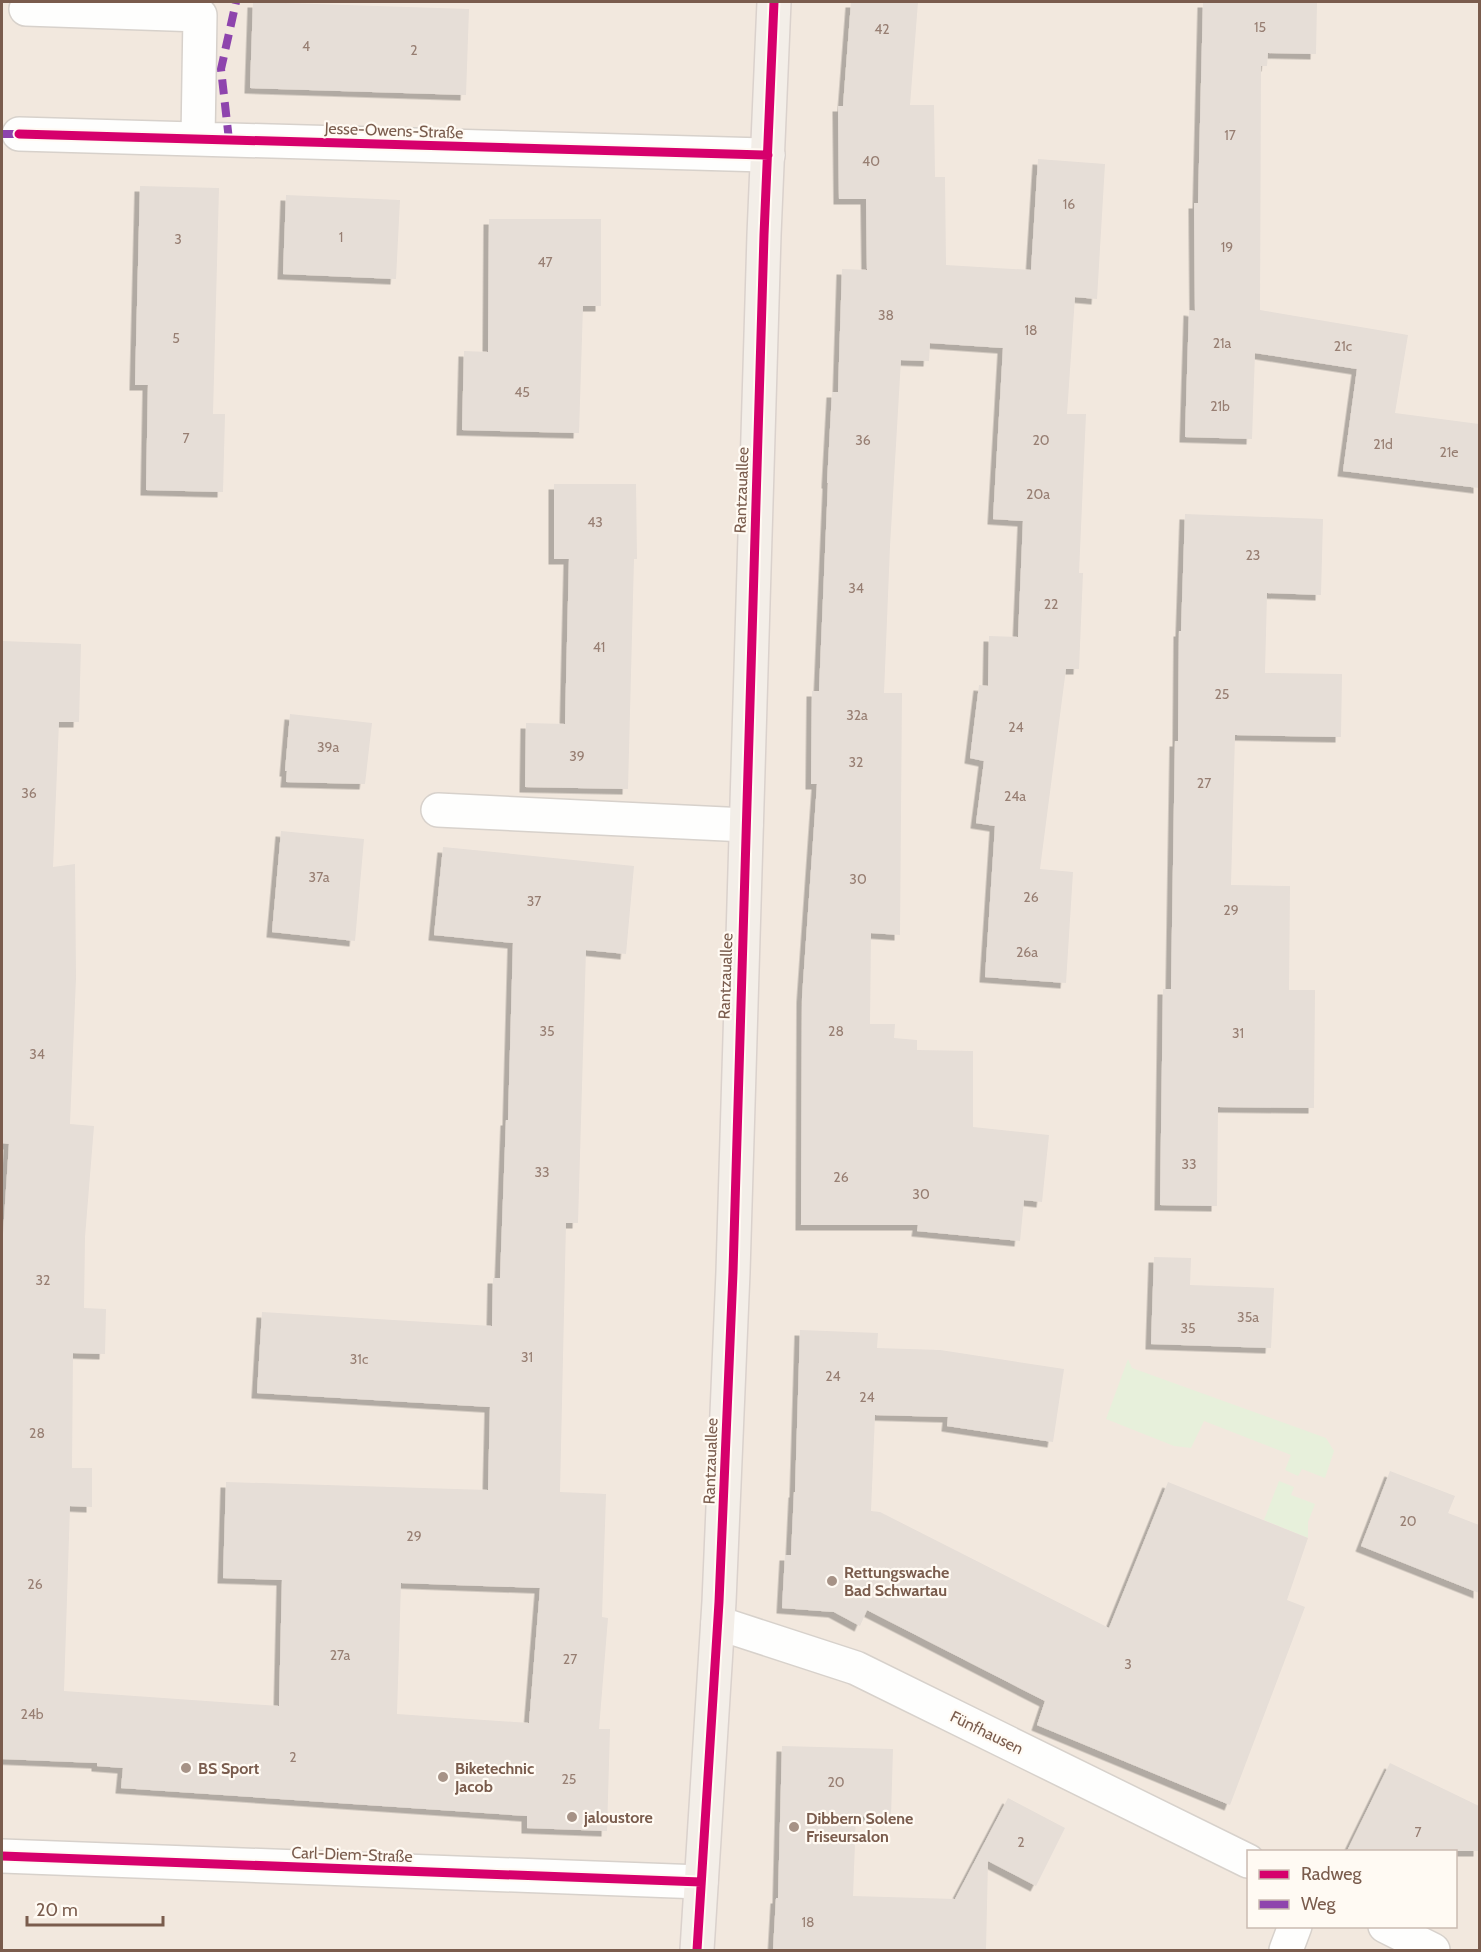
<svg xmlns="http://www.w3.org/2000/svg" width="1481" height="1952" font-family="Cabin,sans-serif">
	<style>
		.residential { fill: #f2e8de; fill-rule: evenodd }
		.green { fill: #e7f0db }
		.building { fill: #e6ded7; fill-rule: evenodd; filter: url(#shadow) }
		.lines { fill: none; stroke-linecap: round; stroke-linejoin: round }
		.minor-casing { stroke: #d7d1cb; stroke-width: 36 }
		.major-casing { stroke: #dad1cc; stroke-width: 36 }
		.minor { stroke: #fefefd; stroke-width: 33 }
		.major { stroke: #f3eee8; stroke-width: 33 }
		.quiet { stroke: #8e44ad; stroke-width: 8; stroke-dasharray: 15 8; stroke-linecap: butt }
		.cycleway-casing { stroke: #fffaf3; stroke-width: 13 }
		.cycleway { stroke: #d6006c; stroke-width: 9 }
		.poi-dot { fill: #a69286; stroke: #fffaf3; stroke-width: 2 }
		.labels { text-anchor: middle; stroke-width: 4.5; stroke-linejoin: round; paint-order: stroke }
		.number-label { font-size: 14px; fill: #977e72 }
		.street-label { font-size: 16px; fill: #7a5c4d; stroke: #fffaf3 }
		.poi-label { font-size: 16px; font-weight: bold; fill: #7a5c4d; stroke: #fffaf3; text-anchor: start }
	</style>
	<defs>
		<filter id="shadow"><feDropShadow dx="-5.5" dy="5.5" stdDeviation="0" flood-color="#0004"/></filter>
	</defs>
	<rect width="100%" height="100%" fill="#f9f5f0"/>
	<!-- residential -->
	<path class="residential" d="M 2,2 L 1479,2 L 1479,1950 L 2,1950 ZM 1248,1852 L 1456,1852 L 1456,1926 L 1248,1926 Z"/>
	<!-- green -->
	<path class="green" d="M 1128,1359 L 1132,1368 L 1326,1438 L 1334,1451 L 1325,1478 L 1302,1469 L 1298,1476 L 1285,1470 L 1291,1455 L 1204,1421 L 1191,1448 L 1174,1446 L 1106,1419 Z
		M 1279,1481 L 1294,1487 L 1291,1495 L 1315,1504 L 1308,1522 L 1308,1538 L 1264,1520 Z"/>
	<!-- building -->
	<path class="building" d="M 253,2 L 469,9 L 466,95 L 250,88 Z
		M 851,2 L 918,2 L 910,105 L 934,105 L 935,177 L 945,177 L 946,265 L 1031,270 L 1038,159 L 1105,164 L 1097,299 L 1075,297 L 1067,414 L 1086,414 L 1079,573 L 1083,573 L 1079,669 L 1066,669 L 1040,869 L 1073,872 L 1066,983 L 985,977 L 995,826 L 976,823 L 984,761 L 970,758 L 979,685 L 988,686 L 989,636 L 1018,637 L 1023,521 L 993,519 L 1003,348 L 930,343 L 929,361 L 901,360 L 890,546 L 884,693 L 902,693 L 900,935 L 871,933 L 870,1024 L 895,1024 L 894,1038 L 917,1040 L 917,1050 L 973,1051 L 973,1127 L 1049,1135 L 1042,1202 L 1024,1200 L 1020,1241 L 917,1231 L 918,1225 L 801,1225 L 802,997 L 817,784 L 811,784 L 812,691 L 819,691 L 828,483 L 827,483 L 832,392 L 838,392 L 842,269 L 867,270 L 866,199 L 839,199 L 838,106 L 843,106 Z
		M 1203,2 L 1317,2 L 1316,54 L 1268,53 L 1267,66 L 1261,66 L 1260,310 L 1408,335 L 1395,413 L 1479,424 L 1479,488 L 1343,471 L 1357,369 L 1255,353 L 1252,439 L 1185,437 L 1189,310 L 1195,311 L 1194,203 L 1198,203 Z
		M 140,186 L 219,188 L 213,414 L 225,414 L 223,492 L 146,490 L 148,385 L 135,385 Z
		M 286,195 L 400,200 L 396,279 L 283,274 Z
		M 489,219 L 601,219 L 601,306 L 583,306 L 579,433 L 462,430 L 464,351 L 488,352 Z
		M 554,484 L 636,484 L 637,559 L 634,559 L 628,789 L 525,787 L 526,723 L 565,724 L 569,559 L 554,559 Z
		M 1185,514 L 1323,519 L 1321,595 L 1267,593 L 1265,673 L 1342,674 L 1341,737 L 1235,735 L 1231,885 L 1290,886 L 1289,990 L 1315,990 L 1314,1108 L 1218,1107 L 1217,1206 L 1160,1205 L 1163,989 L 1171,989 L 1175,741 L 1178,741 L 1179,631 L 1181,631 Z
		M 2,641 L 81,644 L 79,722 L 59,722 L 53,867 L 75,864 L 76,978 L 70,1124 L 94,1126 L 85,1237 L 84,1308 L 106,1309 L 105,1354 L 73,1353 L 72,1468 L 92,1468 L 92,1507 L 70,1506 L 64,1691 L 279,1706 L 282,1580 L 223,1578 L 226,1482 L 488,1490 L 490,1407 L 257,1393 L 262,1312 L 492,1326 L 493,1278 L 500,1278 L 506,1120 L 508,1120 L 513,943 L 434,935 L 443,847 L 634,866 L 626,954 L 586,950 L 578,1223 L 566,1223 L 560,1492 L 606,1494 L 602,1617 L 608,1618 L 599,1729 L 610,1729 L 607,1831 L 527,1828 L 527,1816 L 121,1788 L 123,1768 L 97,1766 L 97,1763 L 2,1759 L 2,1249 L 9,1144 L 2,1143 ZM 401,1583 L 540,1588 L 529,1723 L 397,1714 Z
		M 290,714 L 372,723 L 365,784 L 286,782 L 287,771 L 285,771 Z
		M 281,831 L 364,839 L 355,941 L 272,932 Z
		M 1154,1257 L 1191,1258 L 1190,1285 L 1274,1288 L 1271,1348 L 1151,1344 Z
		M 800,1330 L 878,1333 L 877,1348 L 940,1350 L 1064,1369 L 1053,1442 L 947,1426 L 948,1417 L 875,1415 L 871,1511 L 880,1512 L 1109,1628 L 1168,1482 L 1308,1538 L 1287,1600 L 1305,1607 L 1230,1805 L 1037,1725 L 1045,1701 L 867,1610 L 860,1626 L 834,1612 L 782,1608 L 785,1555 L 791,1555 L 794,1492 L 795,1492 Z
		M 1390,1471 L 1455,1496 L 1448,1513 L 1479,1525 L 1479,1593 L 1361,1546 Z
		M 782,1746 L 893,1749 L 891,1817 L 856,1816 L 853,1896 L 955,1899 L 1008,1798 L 1065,1828 L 1036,1886 L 988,1861 L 986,1950 L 773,1950 L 776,1898 L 778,1898 Z
		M 1390,1763 L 1479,1806 L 1479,1851 L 1347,1851 Z"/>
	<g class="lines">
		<defs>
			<path id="minor" d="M 26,9 L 200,15 L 198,139
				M 19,134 L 768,155
				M 438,810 L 746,825
				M 718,1623 L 856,1668 L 1248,1861
				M 2,1856 L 701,1882
				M 1385,1926 L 1433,1950
				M 1286,1950 L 1295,1926"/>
			<path id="major" d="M 697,1950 L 719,1602 L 733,1272 L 764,235 L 774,2"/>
		</defs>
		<!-- minor casing -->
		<use href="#minor" class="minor-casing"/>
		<!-- major casing -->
		<use href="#major" class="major-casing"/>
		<!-- minor -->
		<use href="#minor" class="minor"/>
		<!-- major -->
		<use href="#major" class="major"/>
		<!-- quiet -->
		<path class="quiet" d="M 2,134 L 19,134
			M 229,140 L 221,69 L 236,2"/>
		<defs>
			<path id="cycleway" d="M 19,134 L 768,155
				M 2,1856 L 701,1882
				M 697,1950 L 719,1602 L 733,1272 L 764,235 L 774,2"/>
		</defs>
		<!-- cycleway casing -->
		<use href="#cycleway" class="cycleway-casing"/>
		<!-- cycleway -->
		<use href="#cycleway" class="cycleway"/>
	</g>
	<!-- markers -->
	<g class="poi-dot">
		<circle cx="832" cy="1581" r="6"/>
		<circle cx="186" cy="1768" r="6"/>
		<circle cx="443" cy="1777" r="6"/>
		<circle cx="572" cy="1817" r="6"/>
		<circle cx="794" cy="1827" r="6"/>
	</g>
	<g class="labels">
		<!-- number labels -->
		<g class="number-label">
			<text x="1260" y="32">15</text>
			<text x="882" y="34">42</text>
			<text x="306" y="51">4</text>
			<text x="414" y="55">2</text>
			<text x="1230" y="140">17</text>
			<text x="871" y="166">40</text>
			<text x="1069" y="209">16</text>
			<text x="341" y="242">1</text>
			<text x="178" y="244">3</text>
			<text x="1227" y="252">19</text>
			<text x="545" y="267">47</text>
			<text x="886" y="320">38</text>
			<text x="1031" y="335">18</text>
			<text x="176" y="343">5</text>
			<text x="1222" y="348">21a</text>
			<text x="1343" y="351">21c</text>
			<text x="522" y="397">45</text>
			<text x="1220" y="411">21b</text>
			<text x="186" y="443">7</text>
			<text x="863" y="445">36</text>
			<text x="1041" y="445">20</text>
			<text x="1383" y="449">21d</text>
			<text x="1449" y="457">21e</text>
			<text x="1038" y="499">20a</text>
			<text x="595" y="527">43</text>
			<text x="1253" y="560">23</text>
			<text x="856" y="593">34</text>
			<text x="1051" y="609">22</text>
			<text x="599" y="652">41</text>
			<text x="1222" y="699">25</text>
			<text x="857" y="720">32a</text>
			<text x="1016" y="732">24</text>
			<text x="328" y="752">39a</text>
			<text x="577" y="761">39</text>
			<text x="856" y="767">32</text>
			<text x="1204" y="788">27</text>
			<text x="29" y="798">36</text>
			<text x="1015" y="801">24a</text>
			<text x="319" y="882">37a</text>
			<text x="858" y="884">30</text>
			<text x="1031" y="902">26</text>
			<text x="534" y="906">37</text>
			<text x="1231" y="915">29</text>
			<text x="1027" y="957">26a</text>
			<text x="547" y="1036">35</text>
			<text x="836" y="1036">28</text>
			<text x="1238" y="1038">31</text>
			<text x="37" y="1059">34</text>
			<text x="1189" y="1169">33</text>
			<text x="542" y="1177">33</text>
			<text x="841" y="1182">26</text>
			<text x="921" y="1199">30</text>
			<text x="43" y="1285">32</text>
			<text x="1248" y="1322">35a</text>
			<text x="1188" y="1333">35</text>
			<text x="527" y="1362">31</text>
			<text x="359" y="1364">31c</text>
			<text x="833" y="1381">24</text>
			<text x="867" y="1402">24</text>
			<text x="37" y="1438">28</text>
			<text x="1408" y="1526">20</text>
			<text x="414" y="1541">29</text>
			<text x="35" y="1589">26</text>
			<text x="340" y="1660">27a</text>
			<text x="570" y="1664">27</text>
			<text x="1128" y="1669">3</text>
			<text x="32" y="1719">24b</text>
			<text x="293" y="1762">2</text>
			<text x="569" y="1784">25</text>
			<text x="836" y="1787">20</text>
			<text x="1418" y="1837">7</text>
			<text x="1021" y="1847">2</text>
			<text x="808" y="1927">18</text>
		</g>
		<!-- street labels -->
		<g class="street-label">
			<text transform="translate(394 130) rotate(2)" y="6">Jesse-Owens-Straße</text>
			<text transform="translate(741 490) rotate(-88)" y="6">Rantzauallee</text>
			<text transform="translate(725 976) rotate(-88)" y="6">Rantzauallee</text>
			<text transform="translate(710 1461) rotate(-88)" y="6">Rantzauallee</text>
			<text transform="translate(987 1732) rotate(26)" y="6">Fünfhausen</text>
			<text transform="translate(352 1854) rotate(2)" y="6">Carl-Diem-Straße</text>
		</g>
		<!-- poi labels -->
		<g class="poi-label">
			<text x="844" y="1578">Rettungswache<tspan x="844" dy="18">Bad Schwartau</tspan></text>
			<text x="198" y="1774">BS Sport</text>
			<text x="455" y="1774">Biketechnic<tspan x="455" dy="18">Jacob</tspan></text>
			<text x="584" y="1823">jaloustore</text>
			<text x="806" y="1824">Dibbern Solene<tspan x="806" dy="18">Friseursalon</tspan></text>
		</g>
	</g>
	<!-- border -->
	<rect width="1481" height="1952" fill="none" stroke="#7a5c4d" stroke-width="6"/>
	<!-- legend -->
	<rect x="1247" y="1850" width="210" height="78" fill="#fffaf3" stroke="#cabbb1" stroke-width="1.5"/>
	<rect x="1259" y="1870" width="30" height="9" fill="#d6006c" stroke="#cabbb1" stroke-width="1.5"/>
	<text x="1301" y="1880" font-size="18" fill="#7a5c4d">Radweg</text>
	<rect x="1259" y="1900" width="30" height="9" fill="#8e44ad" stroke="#cabbb1" stroke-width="1.5"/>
	<text x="1301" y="1910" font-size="18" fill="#7a5c4d">Weg</text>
	<!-- scale -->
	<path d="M27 1916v9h136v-9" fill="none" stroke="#7a5c4d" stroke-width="3"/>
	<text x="36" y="1916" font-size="18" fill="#7a5c4d" stroke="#fffaf3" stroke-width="4.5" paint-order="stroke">20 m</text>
</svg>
